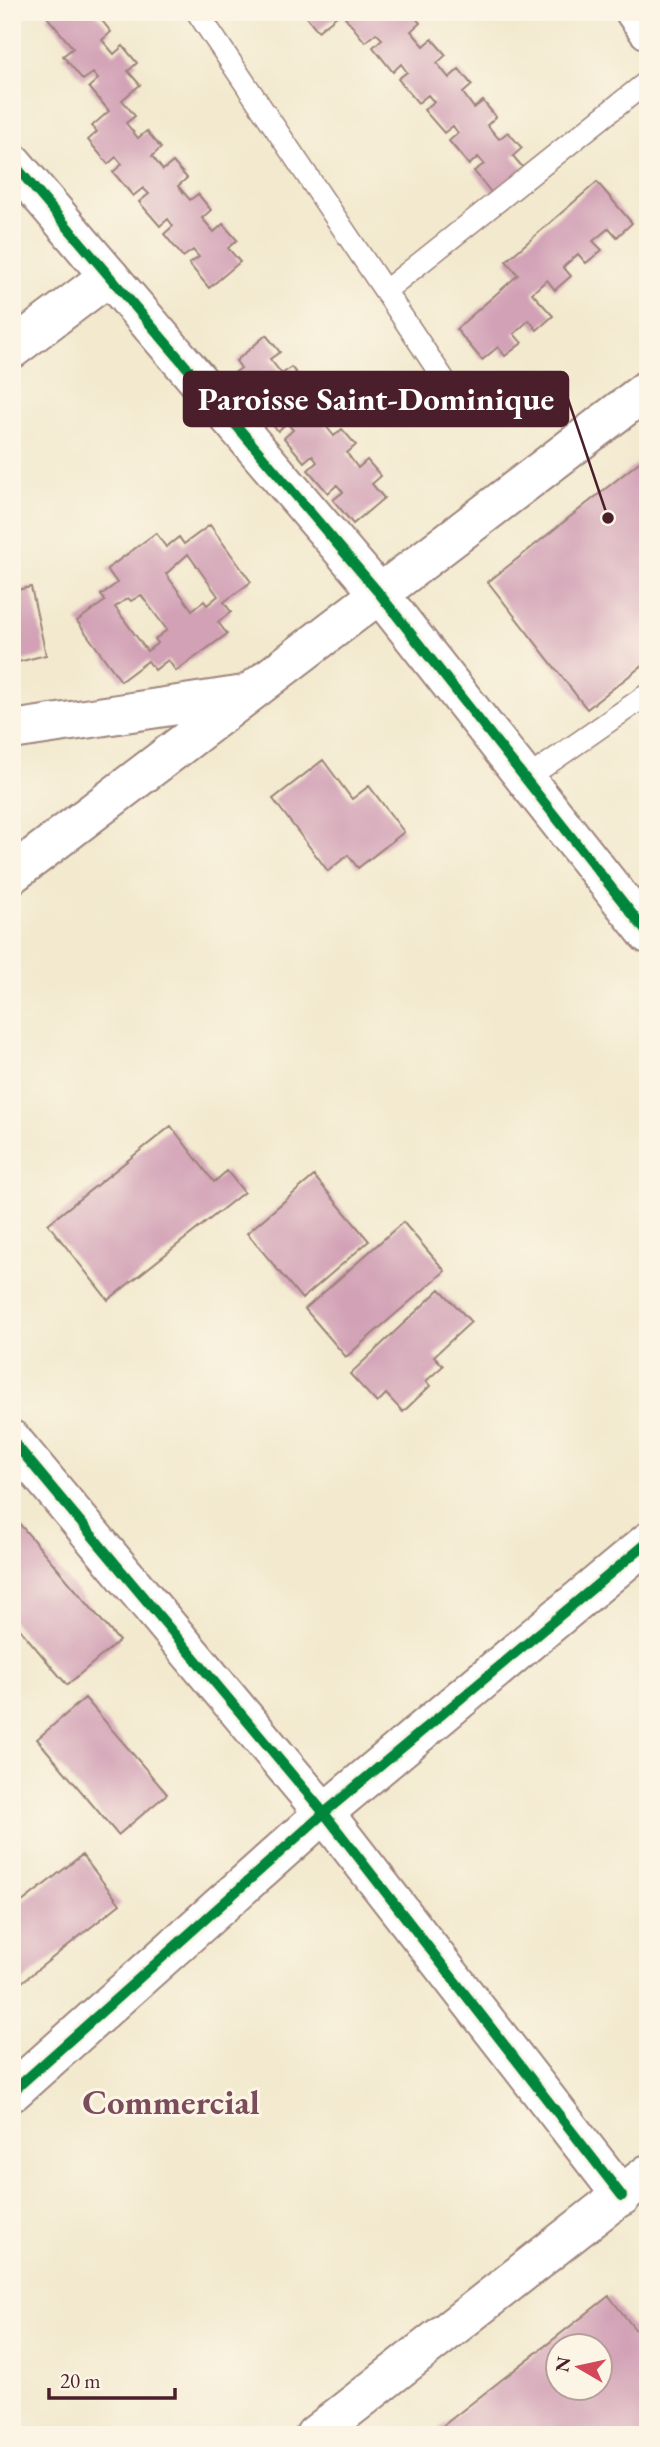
<svg xmlns="http://www.w3.org/2000/svg" width="660" height="2447" font-family="'EB Garamond',serif">
	<style>
		.building { fill: #d2a1b6; fill-rule: evenodd }
		.lines { fill: none; stroke-linecap: round; stroke-linejoin: round }
		.lane-casing { stroke: #9e847c; stroke-width: 24 }
		.street-casing { stroke: #9e847c; stroke-width: 42 }
		.secondary-casing { stroke: #9e847c; stroke-width: 42 }
		.lane { stroke: #fff; stroke-width: 21 }
		.street { stroke: #fff; stroke-width: 38 }
		.secondary { stroke: #fff; stroke-width: 38 }
		.cycleway-casing { stroke: #fcf5e5; stroke-width: 15 }
		.cycleway { stroke: #00873e; stroke-width: 10 }
		.labels { text-anchor: middle; stroke-width: 6; stroke-linejoin: round; paint-order: stroke }
		.quarter-label { font-size: 35px; font-weight: bold; fill: #7a4c5c; stroke: #fcf5e5 }
		.leader { fill: none; stroke: #4a1f2b; stroke-width: 2.5 }
		.callout-dot { fill: #4a1f2b; stroke: #fcf5e5; stroke-width: 2.5 }
		.callout { fill: #4a1f2b; stroke: #4a1f2b; stroke-width: 2.5 }
		.callout-label { font-size: 33px; text-anchor: middle; font-weight: bold; fill: #fff }
	</style>
	<rect width="100%" height="100%" fill="#fcf5e5"/>
	<filter id="ink" filterUnits="userSpaceOnUse"><feTurbulence type="fractalNoise" baseFrequency=".0143" numOctaves="2"/><feDisplacementMap in="SourceGraphic" scale="14" xChannelSelector="R" yChannelSelector="G"/><feConvolveMatrix kernelMatrix="1 2 1 2 8 2 1 2 1" color-interpolation-filters="sRGB"/></filter>
	<filter id="wash" filterUnits="userSpaceOnUse"><feTurbulence type="fractalNoise" baseFrequency=".00686" numOctaves="4" result="noise"/><feDisplacementMap in="SourceGraphic" scale="28" xChannelSelector="R" yChannelSelector="G"/><feGaussianBlur stdDeviation="1.57" result="paint"/><feColorMatrix in="noise" values="0 0 0 0 0 0 0 0 0 0 0 0 0 0 0 0 0 1.4 0 .05"/><feComposite in="paint" operator="in"/></filter>
	<g filter="url(#wash)">
		<rect width="100%" height="100%" fill="#f2e9ce"/>
		<g id="blocks">
			<!-- building -->
			<path class="building" d="M 53,12 L 95,12 L 111,32 L 102,40 L 114,54 L 123,46 L 137,63 L 128,71 L 140,85 L 122,100 L 135,116 L 126,123 L 138,138 L 147,131 L 161,148 L 152,156 L 163,170 L 173,162 L 187,178 L 178,186 L 190,200 L 198,194 L 211,210 L 202,218 L 214,232 L 223,224 L 237,240 L 228,248 L 240,262 L 209,288 L 189,264 L 199,257 L 193,250 L 183,257 L 164,234 L 173,226 L 168,219 L 160,226 L 139,202 L 149,194 L 143,188 L 133,196 L 113,172 L 122,164 L 116,157 L 108,164 L 88,140 L 97,132 L 92,126 L 109,111 L 89,87 L 98,79 L 93,73 L 83,80 L 63,56 L 73,48 L 47,17 Z
				M 303,12 L 342,12 L 318,31 Z
				M 351,12 L 392,12 L 395,16 L 400,12 L 411,12 L 420,23 L 411,31 L 424,46 L 432,39 L 446,55 L 437,63 L 449,78 L 459,69 L 472,85 L 463,93 L 474,108 L 483,101 L 496,117 L 487,125 L 499,139 L 508,132 L 522,148 L 513,156 L 525,170 L 494,196 L 474,171 L 484,164 L 478,157 L 469,165 L 449,141 L 458,133 L 453,126 L 444,133 L 424,110 L 434,102 L 428,95 L 418,103 L 398,79 L 407,72 L 401,64 L 393,72 L 373,47 L 382,39 L 376,33 L 365,42 L 345,17 Z
				M 597,182 L 632,223 L 617,237 L 609,228 L 593,241 L 602,250 L 586,263 L 578,254 L 563,267 L 571,276 L 555,290 L 547,280 L 532,293 L 553,316 L 537,330 L 529,320 L 514,334 L 522,343 L 505,356 L 498,347 L 482,360 L 456,329 L 518,275 L 506,261 Z
				M 266,335 L 280,352 L 270,359 L 282,374 L 291,367 L 305,383 L 296,391 L 308,406 L 317,397 L 332,414 L 322,421 L 334,436 L 342,429 L 356,445 L 347,453 L 358,468 L 367,460 L 381,476 L 372,484 L 384,498 L 353,524 L 333,500 L 343,492 L 337,485 L 328,493 L 308,470 L 317,462 L 312,455 L 304,462 L 284,438 L 293,430 L 287,423 L 278,431 L 257,408 L 266,400 L 260,393 L 252,400 L 232,375 L 241,368 L 236,361 Z
				M 648,455 L 648,661 L 587,709 L 488,582 Z
				M 210,525 L 251,582 L 224,602 L 231,612 L 218,622 L 227,634 L 176,671 L 168,660 L 155,670 L 148,661 L 121,681 L 77,621 L 105,601 L 101,595 L 117,583 L 107,569 L 156,533 L 166,547 L 179,537 L 184,544 ZM 188,554 L 218,596 L 207,605 L 204,601 L 192,610 L 166,574 ZM 141,595 L 167,630 L 155,639 L 158,643 L 147,651 L 115,607 L 128,598 L 131,601 Z
				M 31,587 L 46,655 L 14,663 L 17,675 L 12,676 L 12,591 Z
				M 323,760 L 352,799 L 369,786 L 404,832 L 358,868 L 348,855 L 328,871 L 273,799 Z
				M 171,1126 L 214,1182 L 227,1171 L 244,1192 L 108,1300 L 48,1224 Z
				M 314,1176 L 369,1241 L 302,1299 L 247,1233 Z
				M 403,1222 L 445,1271 L 346,1357 L 305,1309 Z
				M 440,1289 L 471,1322 L 434,1356 L 443,1366 L 426,1381 L 430,1386 L 403,1412 L 386,1394 L 377,1403 L 350,1374 Z
				M 12,1515 L 119,1641 L 67,1685 L 12,1620 Z
				M 85,1698 L 167,1794 L 118,1835 L 37,1739 Z
				M 82,1855 L 120,1904 L 12,1990 L 12,1910 Z
				M 609,2296 L 648,2346 L 648,2435 L 431,2435 ZM 558,2346 L 600,2346 L 600,2388 L 558,2388 Z"/>
		</g>
	</g>
	<g filter="url(#ink)">
		<use href="#blocks" fill-opacity="0" stroke="#9e847c" stroke-width="2"/>
		<g class="lines">
			<defs>
				<path id="lane" d="M 197,12 L 385,291
					M 443,378 L 385,291 L 648,81
					M 526,779 L 648,694"/>
				<path id="street" d="M 635,12 L 648,30
					M 12,349 L 109,276
					M 12,730 L 244,695
					M 12,874 L 648,389
					M 12,1440 L 324,1813 L 622,2196
					M 12,2092 L 324,1813 L 648,1542"/>
				<path id="secondary" d="M 12,162 L 378,592 L 648,934
					M 315,2435 L 648,2174"/>
			</defs>
			<!-- lane casing -->
			<use href="#lane" class="lane-casing"/>
			<!-- street casing -->
			<use href="#street" class="street-casing"/>
			<!-- secondary casing -->
			<use href="#secondary" class="secondary-casing"/>
			<!-- lane -->
			<use href="#lane" class="lane"/>
			<!-- street -->
			<use href="#street" class="street"/>
			<!-- secondary -->
			<use href="#secondary" class="secondary"/>
			<defs>
				<path id="cycleway" d="M 12,162 L 378,592 L 648,934
					M 12,1440 L 324,1813 L 622,2196
					M 12,2092 L 324,1813 L 648,1542"/>
			</defs>
			<!-- cycleway casing -->
			<use href="#cycleway" class="cycleway-casing"/>
			<!-- cycleway -->
			<use href="#cycleway" class="cycleway"/>
		</g>
	</g>
	<g class="labels">
		<!-- quarter labels -->
		<g class="quarter-label">
			<text x="171" y="2114">Commercial</text>
		</g>
	</g>
	<!-- callouts -->
	<path class="leader" d="M608 518L568 399"/>
	<circle class="callout-dot" cx="608" cy="518" r="7"/>
	<rect class="callout" x="184" y="372" width="384" height="54" rx="7"/>
	<g class="callout-label">
		<text x="376" y="410">Paroisse Saint-Dominique</text>
	</g>
	<!-- margin -->
	<rect width="660" height="2447" fill="none" stroke="#fcf5e5" stroke-width="42"/>
	<!-- north arrow -->
	<g transform="translate(579 2367) rotate(279)"><circle r="33" fill="#fcf5e5" stroke="#b59f9b" stroke-width="2"/>
	<path d="M0-5L12 26L0 18L-12 26Z" fill="#d1495b"/>
	<text y="-10" font-size="19" font-weight="bold" text-anchor="middle" fill="#4a1f2b">N</text>
	</g>
	<!-- scale -->
	<path d="M49 2388v10h126v-10" fill="none" stroke="#4a1f2b" stroke-width="3.5"/>
	<text x="60" y="2388" font-size="21" fill="#4a1f2b" stroke="#fcf5e5" stroke-width="5" paint-order="stroke">20 m</text>
</svg>
